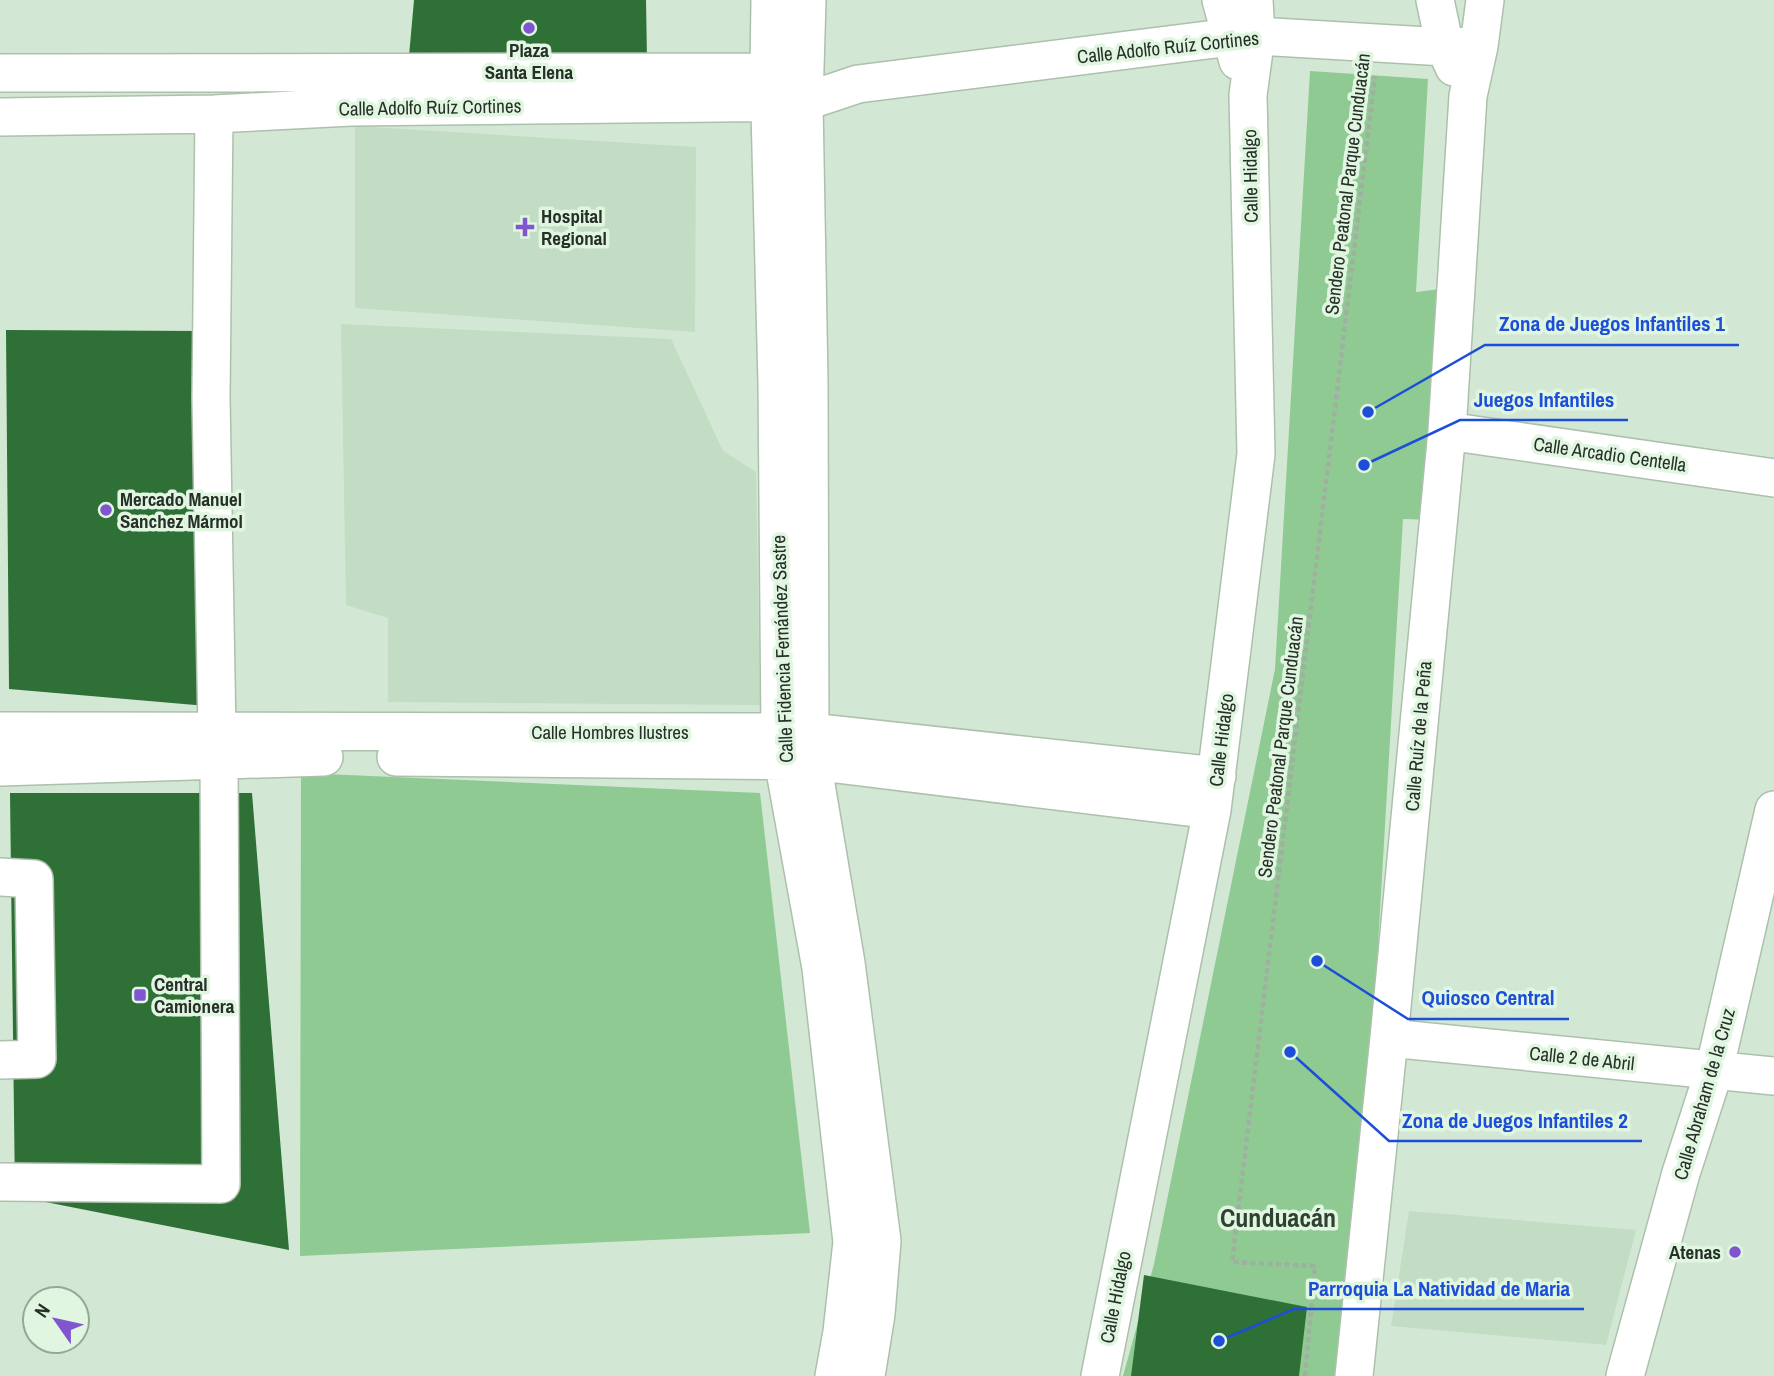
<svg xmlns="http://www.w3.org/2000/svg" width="1774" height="1376" font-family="'Archivo Narrow',sans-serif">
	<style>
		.built { fill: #c2ddc3 }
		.green { fill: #8fca93 }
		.building { fill: #2f7037 }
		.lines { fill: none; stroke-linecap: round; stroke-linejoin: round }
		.minor-casing { stroke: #acc0ac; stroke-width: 40 }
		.path { stroke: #9fb0a0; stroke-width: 4.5; stroke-dasharray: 5 3.5; stroke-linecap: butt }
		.minor { stroke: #fff; stroke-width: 37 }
		.poi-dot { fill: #8056cf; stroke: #e0f6e1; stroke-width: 2.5 }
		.labels { text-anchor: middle; stroke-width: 7; stroke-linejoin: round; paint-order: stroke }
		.street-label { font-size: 19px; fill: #273028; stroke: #e0f6e1 }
		.poi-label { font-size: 19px; font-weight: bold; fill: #273028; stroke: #e0f6e1; text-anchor: start }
		.district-label { font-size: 26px; font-weight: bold; fill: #304131; stroke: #e0f6e1 }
		.leader { fill: none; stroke: #1d4ed8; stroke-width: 2.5 }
		.callout-dot { fill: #1d4ed8; stroke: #e0f6e1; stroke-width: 2.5 }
		.callout-label { font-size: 21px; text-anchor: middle; font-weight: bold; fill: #1d4ed8; stroke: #e0f6e1; stroke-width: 7; stroke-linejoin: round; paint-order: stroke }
	</style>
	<rect width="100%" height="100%" fill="#d3e8d4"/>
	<!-- built -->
	<path class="built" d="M 355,126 L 696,147 L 695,332 L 355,308 Z
		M 341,324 L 671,339 L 723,451 L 756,472 L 760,705 L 388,702 L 388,618 L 346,605 Z
		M 1409,1211 L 1636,1230 L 1606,1345 L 1391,1326 Z"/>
	<!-- green -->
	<path class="green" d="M 1310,71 L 1428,79 L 1416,292 L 1456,287 L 1438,520 L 1403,519 L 1378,945 L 1398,945 L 1350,1376 L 1123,1376 L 1154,1264 L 1275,669 Z
		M 301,773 L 760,793 L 810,1233 L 300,1256 Z"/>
	<!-- building -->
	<path class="building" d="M 414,0 L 646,0 L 647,59 L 409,56 Z
		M 6,330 L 202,331 L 207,706 L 9,689 Z
		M 10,793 L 252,793 L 289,1250 L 15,1196 Z
		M 1144,1275 L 1307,1307 L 1299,1376 L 1131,1376 Z"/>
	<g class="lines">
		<defs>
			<path id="minor" d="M 770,0 L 769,72 L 777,383 L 780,732 L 783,760 L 821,968 L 852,1242 L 842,1332 L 834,1376
				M 807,0 L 804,102 L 809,382 L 810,732 L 812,761 L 846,963 L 882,1241 L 876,1314 L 866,1376
				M 1221,0 L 1238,61
				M 1435,0 L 1445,47 L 1454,67
				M 0,73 L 792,72
				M 214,114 L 211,398 L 217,731
				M 0,117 L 214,114 L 351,107 L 804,102 L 858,84 L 1231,37 L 1256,36 L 1445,47 L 1479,46
				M 1447,431 L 1774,478
				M 0,731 L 810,732 L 1217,776
				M 396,757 L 812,761 L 1212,810
				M 0,767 L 324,757
				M 0,877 L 34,879 L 37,1059 L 0,1060
				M 1389,1038 L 1774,1076
				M 0,1182 L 221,1184 L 219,758
				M 1100,1376 L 1212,810 L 1256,454 L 1248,95 L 1256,36 L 1254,0
				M 1354,1376 L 1389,1038 L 1447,431 L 1468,96 L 1479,46 L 1485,0
				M 1625,1376 L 1681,1173 L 1714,1071 L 1774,810"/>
		</defs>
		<!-- minor casing -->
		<use href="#minor" class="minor-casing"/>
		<!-- path -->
		<path class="path" d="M 1305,1376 L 1315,1266 L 1232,1262 L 1375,76"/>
		<!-- minor -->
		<use href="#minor" class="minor"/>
	</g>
	<!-- markers -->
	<g class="poi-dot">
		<circle cx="529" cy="28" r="7"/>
		<path d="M521.5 216.5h7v7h7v7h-7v7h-7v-7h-7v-7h7z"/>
		<circle cx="106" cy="510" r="7"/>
		<rect x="133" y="988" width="14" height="14" rx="3.5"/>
		<circle cx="1735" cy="1252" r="7"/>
	</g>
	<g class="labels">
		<!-- street labels -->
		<g class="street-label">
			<text transform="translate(1168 47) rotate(-6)" y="7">Calle Adolfo Ruíz Cortines</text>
			<text transform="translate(430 107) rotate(-1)" y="7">Calle Adolfo Ruíz Cortines</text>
			<text transform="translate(1250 176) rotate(-91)" y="7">Calle Hidalgo</text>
			<text transform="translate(1347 184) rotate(-83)" y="7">Sendero Peatonal Parque Cunduacán</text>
			<text transform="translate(1610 454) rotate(8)" y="7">Calle Arcadio Centella</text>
			<text transform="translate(782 649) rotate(-92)" y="7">Calle Fidencia Fernández Sastre</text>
			<text x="610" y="739">Calle Hombres Ilustres</text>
			<text transform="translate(1418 736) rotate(-85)" y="7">Calle Ruíz de la Peña</text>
			<text transform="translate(1221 740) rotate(-83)" y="7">Calle Hidalgo</text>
			<text transform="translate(1280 747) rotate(-83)" y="7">Sendero Peatonal Parque Cunduacán</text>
			<text transform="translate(1582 1058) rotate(6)" y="7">Calle 2 de Abril</text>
			<text transform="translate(1704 1094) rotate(-74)" y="7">Calle Abraham de la Cruz</text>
			<text transform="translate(1115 1297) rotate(-79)" y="7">Calle Hidalgo</text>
		</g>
		<!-- poi labels -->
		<g class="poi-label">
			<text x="529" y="57" text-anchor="middle">Plaza<tspan x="529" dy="22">Santa Elena</tspan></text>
			<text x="541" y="223">Hospital<tspan x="541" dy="22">Regional</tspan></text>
			<text x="120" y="506">Mercado Manuel<tspan x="120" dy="22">Sanchez Mármol</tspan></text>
			<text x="154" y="991">Central<tspan x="154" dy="22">Camionera</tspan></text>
			<text x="1721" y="1259" text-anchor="end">Atenas</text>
		</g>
		<!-- district labels -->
		<g class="district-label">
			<text x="1278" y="1227">Cunduacán</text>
		</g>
	</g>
	<!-- callouts -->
	<path class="leader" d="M1368 412L1485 345H1739M1364 465L1460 420H1628M1317 961L1408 1019H1569M1290 1052L1389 1141H1642M1219 1341L1294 1309H1584"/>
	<g class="callout-dot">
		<circle cx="1368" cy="412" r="7"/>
		<circle cx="1364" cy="465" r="7"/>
		<circle cx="1317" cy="961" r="7"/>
		<circle cx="1290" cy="1052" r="7"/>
		<circle cx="1219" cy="1341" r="7"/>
	</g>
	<g class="callout-label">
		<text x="1612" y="331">Zona de Juegos Infantiles 1</text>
		<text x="1544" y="407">Juegos Infantiles</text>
		<text x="1488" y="1005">Quiosco Central</text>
		<text x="1515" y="1128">Zona de Juegos Infantiles 2</text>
		<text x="1439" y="1296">Parroquia La Natividad de Maria</text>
	</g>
	<!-- north arrow -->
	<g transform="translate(56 1320) rotate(304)"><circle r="33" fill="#e0f6e1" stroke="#96a797" stroke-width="2"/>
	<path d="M0-5L12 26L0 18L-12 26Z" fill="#8056cf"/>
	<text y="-10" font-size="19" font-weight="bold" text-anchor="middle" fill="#273028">N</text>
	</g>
</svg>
